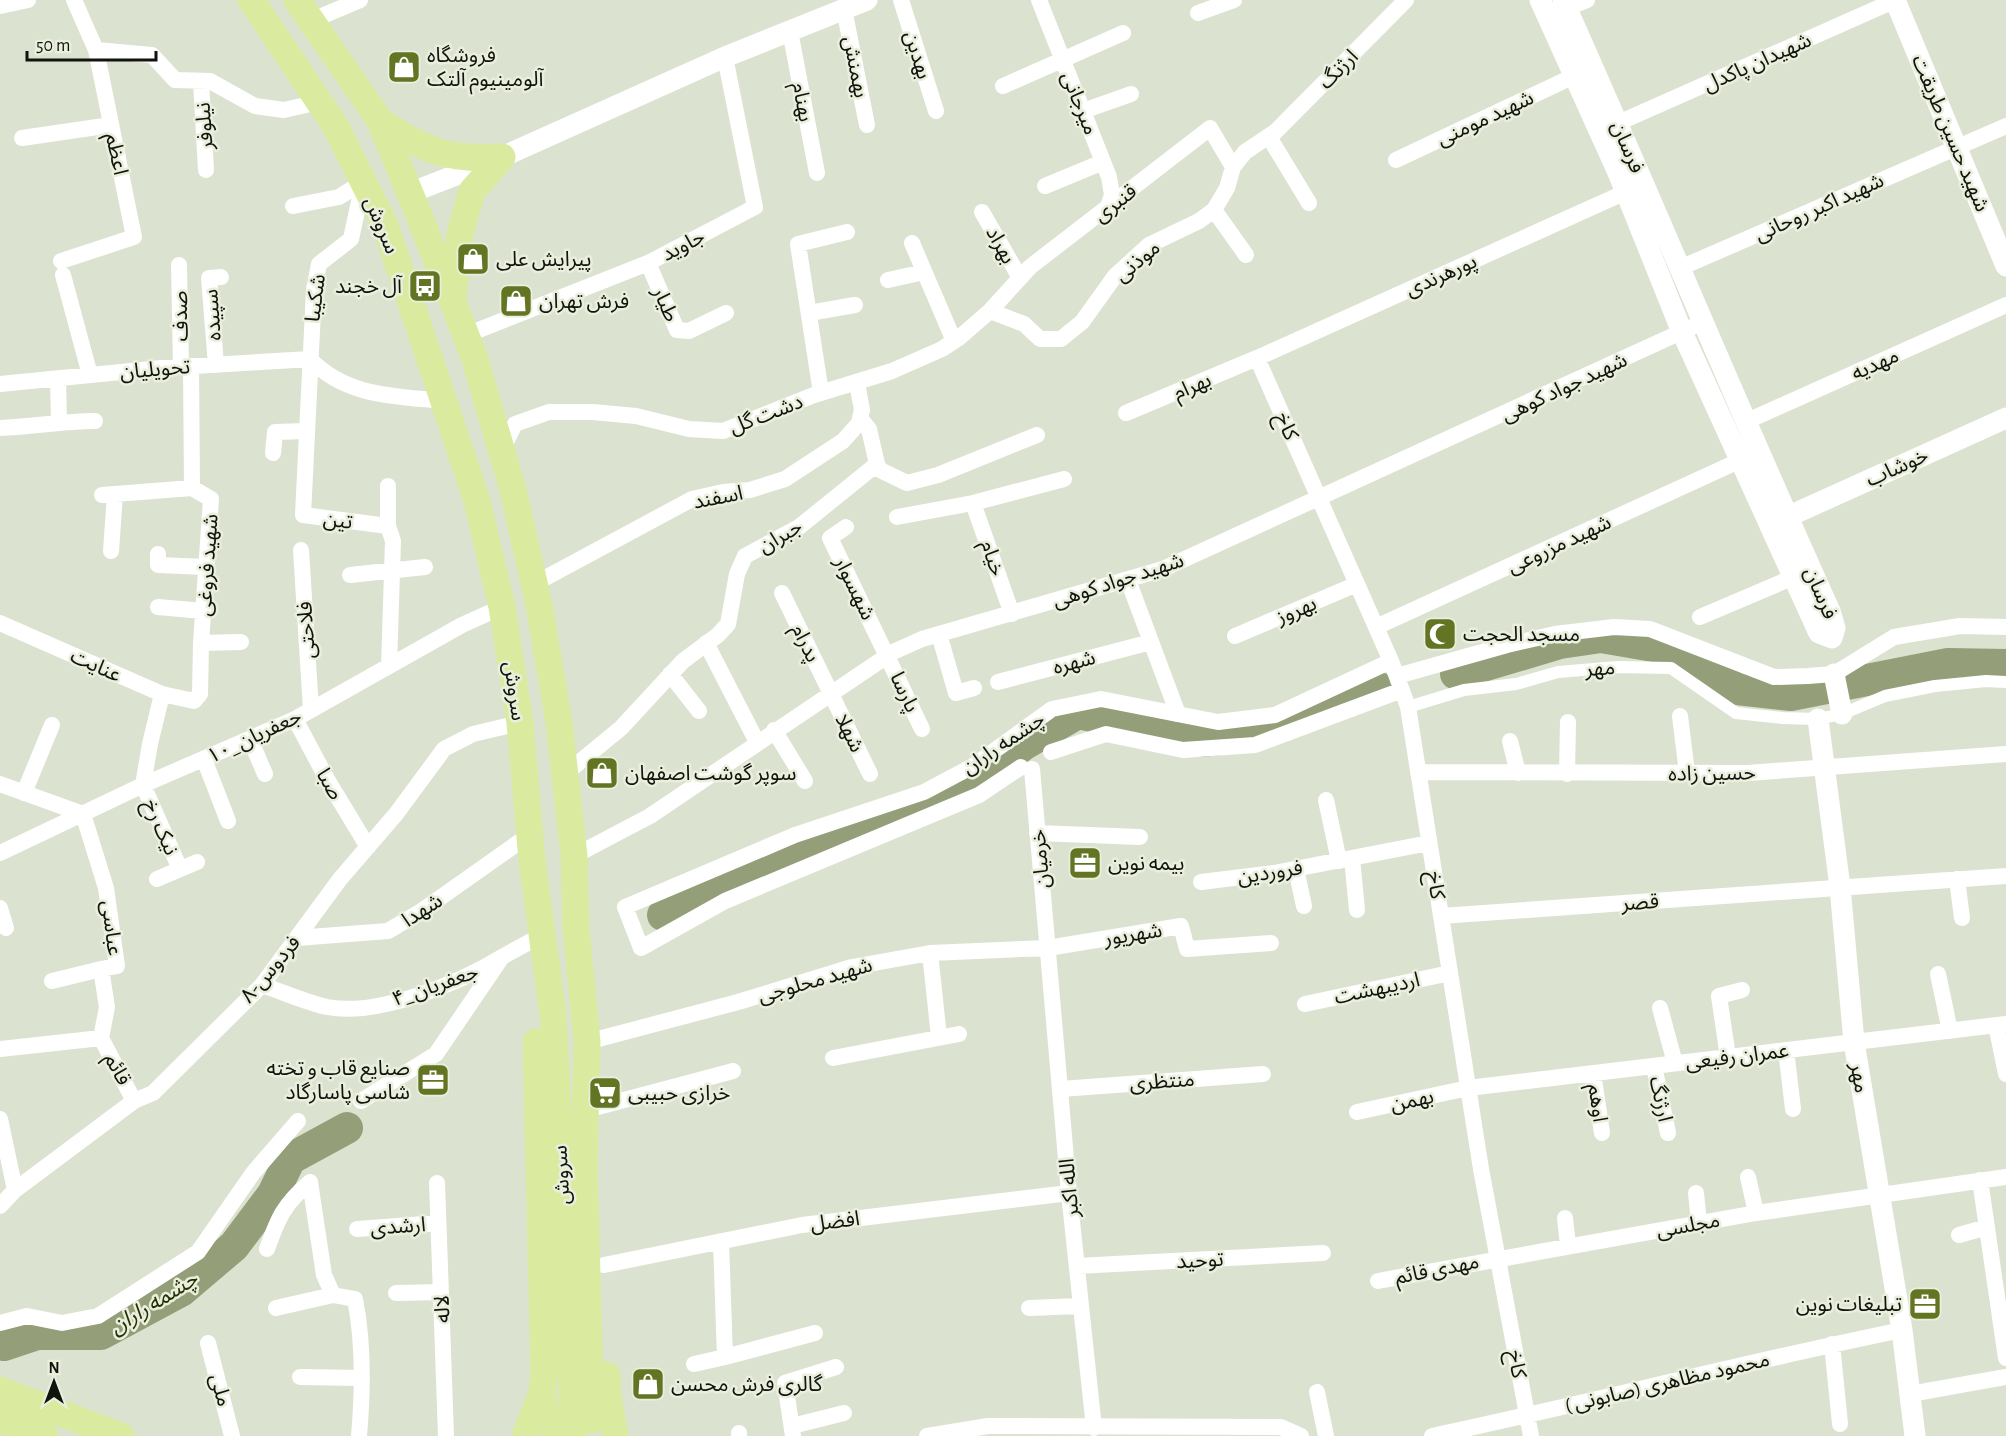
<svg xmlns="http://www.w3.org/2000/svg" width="2006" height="1436" font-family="'Alegreya Sans','Noto Sans Arabic',sans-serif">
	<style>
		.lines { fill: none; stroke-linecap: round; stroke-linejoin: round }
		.river { stroke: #949e78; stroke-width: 32 }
		.pedestrian { stroke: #fff; stroke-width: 12 }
		.minor { stroke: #fff; stroke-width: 16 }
		.tertiary { stroke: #fff; stroke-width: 21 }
		.primary { stroke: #daeba0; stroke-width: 27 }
		.labels { text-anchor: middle; stroke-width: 5; stroke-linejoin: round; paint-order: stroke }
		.poi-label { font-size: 21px; fill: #11130d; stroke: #eaefdd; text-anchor: start }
		.street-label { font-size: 21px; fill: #11130d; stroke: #eaefdd }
		.water-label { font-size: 22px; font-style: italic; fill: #252e00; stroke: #eaefdd }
	</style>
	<rect width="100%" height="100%" fill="#dce2d0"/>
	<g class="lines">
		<!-- river -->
		<path class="river" d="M 1456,674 L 1560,643 L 1601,637 L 1665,648 L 1737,689 L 1791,695 L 1948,664 L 2006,665
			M 663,915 L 774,862 L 926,804 L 985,773 L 1023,745 L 1078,713 L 1126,723 L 1171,737 L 1201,741 L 1247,736 L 1379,688
			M 4,1345 L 37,1334 L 101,1334 L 181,1291 L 234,1246 L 273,1194 L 290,1159 L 347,1128"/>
		<!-- pedestrian -->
		<path class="pedestrian" d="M 1408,707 L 1464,690 L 1516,684 L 1558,672 L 1618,667 L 1671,668 L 1736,713 L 1782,718 L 1818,719 L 1842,714 L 1885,696 L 1935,686 L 1986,681 L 2006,682"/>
		<!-- minor -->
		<path class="minor" d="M 901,0 L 936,111
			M 1039,0 L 1109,177 L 1112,195 L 1108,207
			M 0,6 L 28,0
			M 1567,8 L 1587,0
			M 844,9 L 867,125
			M 1198,13 L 1234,0
			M 310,21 L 360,0
			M 790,31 L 817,173
			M 96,50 L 152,55 L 175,80 L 210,81 L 255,106 L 284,110 L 319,102
			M 201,81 L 206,170
			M 1003,86 L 1123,33
			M 1083,111 L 1131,94
			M 1618,123 L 1896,0
			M 1269,137 L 1309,203
			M 22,138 L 111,125
			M 1396,160 L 1574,76
			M 363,183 L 351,239 L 319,264 L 314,290 L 303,515 L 388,526 L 393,541 L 389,666
			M 1045,186 L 1103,162
			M 293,206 L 339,197 L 363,182
			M 1214,210 L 1246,255
			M 982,212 L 1020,278
			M 912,243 L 954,341
			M 61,261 L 134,237 L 96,50 L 74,0
			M 648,263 L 677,330 L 689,331 L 726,313
			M 179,265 L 181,367
			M 1680,268 L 2006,126
			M 63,275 L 90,375
			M 888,280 L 924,272
			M 990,311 L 1024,324 L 1040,339 L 1061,339 L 1082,322 L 1115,276 L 1149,245 L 1199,221 L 1214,210 L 1227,188 L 1233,167 L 1245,152 L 1275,132 L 1406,0
			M 809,313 L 855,305
			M 466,335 L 648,263 L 755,207 L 725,57
			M 1257,358 L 1391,661 L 1408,707 L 1481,1169 L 1531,1436
			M 310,359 C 346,397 395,396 445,401
			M 216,365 L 209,278 L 221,277
			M 58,379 L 59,421
			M 857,383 L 862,410 L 860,418 L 869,429 L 877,464
			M 0,384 L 161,368 L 310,359
			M 821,393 L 798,244 L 847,232
			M 1126,413 L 1257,358 L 1626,192
			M 1745,422 L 2006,305
			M 0,428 C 32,427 63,421 95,421
			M 502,450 L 515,424 L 549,412 L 593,412 L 636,416 L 689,429 L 723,431 L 814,395 L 892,371 L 942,349 L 960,337 L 990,311 L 1030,267 L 1210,128 L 1233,167
			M 273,453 L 275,432 L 306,431
			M 388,486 L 388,526
			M 102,495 L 192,488
			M 973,503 L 1012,614
			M 897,517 L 973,503 L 1064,479
			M 846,527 L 830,538 L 922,729
			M 301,550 L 311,710
			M 111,551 L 115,494
			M 158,554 L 158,565 L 206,567
			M 350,575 L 425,567
			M 1128,580 L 1178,714
			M 534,584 L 692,499 L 723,492 L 750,490 L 785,479 L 843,441 L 859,423 L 860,418
			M 782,593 L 870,774
			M 158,607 L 203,611
			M 1700,617 L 1794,577
			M 0,623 L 162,694 L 194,701 L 200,694 L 201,643 L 211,499 L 192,488 L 191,366
			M 1376,627 L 1741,460
			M 939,634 L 956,693 L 974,688
			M 1235,636 L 1357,584
			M 201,643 L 241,642
			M 706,643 L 757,742
			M 670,674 L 699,711
			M 1397,676 L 1507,645 L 1555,634 L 1614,627 L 1650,629 L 1774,677 L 1808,676 L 1834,674 L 1894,637 L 1960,626 L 2006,627
			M 998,682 L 1151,642
			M 162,694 L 150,744 L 143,785 L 180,869
			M 1680,716 L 1687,773
			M 295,719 L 328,781 L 368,847
			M 774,730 L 805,781
			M 250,739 L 265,774
			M 1510,741 L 1518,773
			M 1051,752 L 1106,734 L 1183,750 L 1255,745 L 1402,690
			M 204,759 L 228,821
			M 1021,767 L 979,795 L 725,901 L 641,948 L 625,907 L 795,835 L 924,792 L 973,766 L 1052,709 L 1101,699 L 1218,722 L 1275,715 L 1391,661
			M 1032,769 L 1069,1193 L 1094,1428
			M 1418,772 L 1748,773 L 2006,754
			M 565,774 L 621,728 L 683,661 L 718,635 L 728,624 L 737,574 L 745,556 L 799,527 L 877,464 L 880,470 L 907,483 L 938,475 L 1037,435
			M 1567,774 L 1568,722
			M 0,784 L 83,814 L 106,888 L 117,966 L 101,969 L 107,1007 L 101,1038 L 0,1049
			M 24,793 L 52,725
			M 1326,800 L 1339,861
			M 1037,833 L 1140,837
			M 0,853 L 143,785 L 295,719 L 462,625 L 502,607
			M 574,856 L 650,816 L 893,652 L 922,639 L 1163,569 L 1703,322
			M 1352,858 L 1357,910
			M 1296,869 L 1304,906
			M 157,879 L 197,862
			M 1957,879 L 1962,918
			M 1201,882 L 1274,873 L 1429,843
			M 0,908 L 6,928
			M 1441,916 L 2006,876
			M 297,938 L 388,931 L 420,912 L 529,835
			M 930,953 L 939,1037
			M 1938,974 L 1950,1031
			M 52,981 L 101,969
			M 262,985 C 283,992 305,1002 327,1007 C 378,1017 459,983 502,957
			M 1305,1004 L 1450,973
			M 1660,1008 L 1675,1063
			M 1996,1025 L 2006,1074
			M 101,1038 L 134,1101
			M 587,1042 L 738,1002 L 852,967 L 930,953 L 1048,948 L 1181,926 L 1187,949 L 1271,943
			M 1786,1050 L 1793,1109
			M 1728,1057 L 1719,996 L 1742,990
			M 833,1058 L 959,1034
			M 1654,1066 L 1668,1133
			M 1593,1073 L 1602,1133
			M 1061,1089 L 1263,1074
			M 361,1101 L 436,1054 L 502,957 L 533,940
			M 594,1108 L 733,1071
			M 1357,1112 L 1468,1088 L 2006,1024
			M 0,1119 L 15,1190
			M 1748,1177 L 1756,1213
			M 1980,1180 L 2006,1358
			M 437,1183 L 446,1436
			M 1696,1193 L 1699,1223
			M 0,1206 L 15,1190 L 134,1101 L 153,1093 L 262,985 L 340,879 L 396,814 L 444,749 L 473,734 L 520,723
			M 1565,1218 L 1568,1245
			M 357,1229 L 438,1223
			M 1959,1235 L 1987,1227
			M 721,1241 L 725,1357 L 815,1333
			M 267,1249 C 278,1218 284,1204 310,1182 L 324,1275 L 333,1295 L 355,1299 C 364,1344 363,1390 359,1436
			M 604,1265 L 802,1225 L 1069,1193
			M 1077,1266 L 1323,1253
			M 1378,1281 L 1756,1213 L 2006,1177
			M 396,1293 L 441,1292
			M 276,1308 L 333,1295
			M 1029,1308 L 1081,1306
			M 0,1323 L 27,1316 L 62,1323 L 98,1316 L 198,1252 L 253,1173 L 298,1121
			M 208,1343 L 232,1436
			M 1832,1344 L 1840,1424
			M 694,1364 L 725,1357
			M 300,1377 L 362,1378
			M 1317,1392 L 1326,1436
			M 1910,1394 L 2006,1377
			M 792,1426 L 844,1413
			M 739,1433 L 739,1436
			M 793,1436 L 785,1383 L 836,1367
			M 927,1436 L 988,1426 L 1281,1427 L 1301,1436
			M 1432,1436 C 1589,1403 1745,1362 1902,1330"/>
		<!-- tertiary -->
		<path class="tertiary" d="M 1540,0 L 1619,175 L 1682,332 L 1817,629 L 1819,633 L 1832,638 L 1835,628 L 1830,611 C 1738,409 1654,203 1563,0
			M 1895,0 L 2006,266
			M 410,193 L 502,157 L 725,57 L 867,0
			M 1787,517 L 2006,418
			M 1834,674 L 1842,714
			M 1818,719 L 1840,887 L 1854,1042 L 1902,1330 L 1915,1436"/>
		<!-- primary -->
		<path class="primary" d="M 251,0 L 336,127 L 385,225 L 477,501 L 502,607 L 520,723 L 532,860 L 553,1015 L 574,1436
			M 297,0 L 380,121 L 416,208 L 474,356 L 513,490 L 539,605 L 559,722 L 574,856 L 576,927 L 587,1042 L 584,1167 L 591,1420
			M 380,121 C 423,150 448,161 502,157
			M 453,297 L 460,234 L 472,191 L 502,157
			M 607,1375 L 608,1396 L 615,1436
			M 0,1390 L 121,1436
			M 542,1392 L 547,1417 L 559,1436
			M 0,1419 L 45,1436
			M 525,1436 L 542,1392 L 544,1374 L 536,1042"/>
	</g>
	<!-- icons -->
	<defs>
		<symbol id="shop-square" viewBox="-11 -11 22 22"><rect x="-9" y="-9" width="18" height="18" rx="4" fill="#637523" stroke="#eaefdd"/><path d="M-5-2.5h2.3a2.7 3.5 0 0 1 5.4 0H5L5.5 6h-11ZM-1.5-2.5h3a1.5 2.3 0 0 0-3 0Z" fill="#fff"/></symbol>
		<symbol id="bus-square" viewBox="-11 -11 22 22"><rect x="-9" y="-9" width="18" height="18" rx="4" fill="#637523" stroke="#eaefdd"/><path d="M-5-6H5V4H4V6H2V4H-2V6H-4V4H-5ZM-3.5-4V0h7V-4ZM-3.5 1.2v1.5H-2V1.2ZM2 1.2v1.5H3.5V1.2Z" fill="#fff"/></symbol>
		<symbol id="mosque-square" viewBox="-11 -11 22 22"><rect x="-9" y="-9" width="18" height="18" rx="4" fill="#637523" stroke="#eaefdd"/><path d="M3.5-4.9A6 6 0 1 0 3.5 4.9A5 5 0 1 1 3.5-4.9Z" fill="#fff"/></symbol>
		<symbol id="office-square" viewBox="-11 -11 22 22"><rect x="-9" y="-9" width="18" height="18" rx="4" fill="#637523" stroke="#eaefdd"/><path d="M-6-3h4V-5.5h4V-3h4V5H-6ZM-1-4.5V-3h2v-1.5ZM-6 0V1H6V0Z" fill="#fff"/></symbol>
		<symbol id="supermarket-square" viewBox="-11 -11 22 22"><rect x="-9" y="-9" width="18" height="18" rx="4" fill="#637523" stroke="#eaefdd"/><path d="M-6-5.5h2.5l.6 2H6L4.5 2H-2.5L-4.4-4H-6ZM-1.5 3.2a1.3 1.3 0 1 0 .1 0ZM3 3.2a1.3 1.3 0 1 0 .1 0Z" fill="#fff"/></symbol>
	</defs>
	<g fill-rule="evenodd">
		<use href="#shop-square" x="385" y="48" width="38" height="38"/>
		<use href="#shop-square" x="454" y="240" width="38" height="38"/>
		<use href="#bus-square" x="406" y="267" width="38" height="38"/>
		<use href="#shop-square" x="497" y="282" width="38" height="38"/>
		<use href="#mosque-square" x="1421" y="615" width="38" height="38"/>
		<use href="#shop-square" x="583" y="754" width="38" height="38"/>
		<use href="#office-square" x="1066" y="844" width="38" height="38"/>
		<use href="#office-square" x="414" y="1061" width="38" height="38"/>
		<use href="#supermarket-square" x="586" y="1074" width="38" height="38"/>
		<use href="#office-square" x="1906" y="1285" width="38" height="38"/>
		<use href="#shop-square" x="629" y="1365" width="38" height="38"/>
	</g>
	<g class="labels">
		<!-- poi labels -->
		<g class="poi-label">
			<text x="427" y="62">فروشگاه<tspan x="427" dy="24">آلومینیوم آلتک</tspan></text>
			<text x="496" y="266">پیرایش علی</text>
			<text x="402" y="293" text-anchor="end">آل خجند</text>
			<text x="539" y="308">فرش تهران</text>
			<text x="1463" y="641">مسجد الحجت</text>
			<text x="625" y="780">سوپر گوشت اصفهان</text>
			<text x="1108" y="870">بیمه نوین</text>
			<text x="410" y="1075" text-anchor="end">صنایع قاب و تخته<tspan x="410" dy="24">شاسی پاسارگاد</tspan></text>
			<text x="628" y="1100">خرازی حبیبی</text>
			<text x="1902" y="1311" text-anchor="end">تبلیغات نوین</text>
			<text x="671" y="1391">گالری فرش محسن</text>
		</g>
		<!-- street labels -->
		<g class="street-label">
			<text transform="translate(918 55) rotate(73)" y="7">بهدین</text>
			<text transform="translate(1757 62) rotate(-24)" y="7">شهیدان پاکدل</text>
			<text transform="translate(856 67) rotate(79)" y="7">بهمنش</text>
			<text transform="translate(1338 69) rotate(-45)" y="7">ارژنگ</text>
			<text transform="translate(803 102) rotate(79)" y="7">بهنام</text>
			<text transform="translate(1080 103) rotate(68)" y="7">میرجانی</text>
			<text transform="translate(1485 118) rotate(-25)" y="7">شهید مومنی</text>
			<text transform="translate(204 126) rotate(-94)" y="7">نیلوفر</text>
			<text transform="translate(1951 133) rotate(67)" y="7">شهید حسین طریقت</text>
			<text transform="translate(1628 147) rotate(67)" y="7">فرسان</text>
			<text transform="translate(117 154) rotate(78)" y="7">اعظم</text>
			<text transform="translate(1115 203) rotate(-38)" y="7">قنبری</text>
			<text transform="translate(1819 207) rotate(-24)" y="7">شهید اکبر روحانی</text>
			<text transform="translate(382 225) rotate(67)" y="7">سروش</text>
			<text transform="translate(683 245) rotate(-27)" y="7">جاوید</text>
			<text transform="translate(1001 245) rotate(61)" y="7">بهراد</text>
			<text transform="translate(1137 261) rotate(-40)" y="7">موذنی</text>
			<text transform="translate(1441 275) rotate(-24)" y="7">پورهرندی</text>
			<text transform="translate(315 298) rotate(-83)" y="7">شکیبا</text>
			<text transform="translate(666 304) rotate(66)" y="7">طیار</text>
			<text transform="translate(212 315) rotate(-94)" y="7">سپیده</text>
			<text transform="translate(180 316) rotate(-91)" y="7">صدف</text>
			<text transform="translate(1875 364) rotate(-24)" y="7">مهدیه</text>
			<text transform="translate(155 369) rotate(-5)" y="7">تحویلیان</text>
			<text transform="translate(1192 386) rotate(-23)" y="7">بهرام</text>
			<text transform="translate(1564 387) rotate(-25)" y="7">شهید جواد کوهی</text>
			<text transform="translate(766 414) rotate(-21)" y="7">دشت گل</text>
			<text transform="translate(1287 426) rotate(66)" y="7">کاخ</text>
			<text transform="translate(1897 467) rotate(-24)" y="7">خوشاب</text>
			<text transform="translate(718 497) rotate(-11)" y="7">اسفند</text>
			<text transform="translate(338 520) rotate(8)" y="7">تین</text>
			<text transform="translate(780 536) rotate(-30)" y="7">جبران</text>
			<text transform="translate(1559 544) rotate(-25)" y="7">شهید مزروعی</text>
			<text transform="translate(993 558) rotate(71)" y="7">خیام</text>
			<text transform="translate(207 565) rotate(-86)" y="7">شهید فروغی</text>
			<text transform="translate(1118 580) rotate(-18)" y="7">شهید جواد کوهی</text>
			<text transform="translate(855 588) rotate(64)" y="7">شهسوار</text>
			<text transform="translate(1821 593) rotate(67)" y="7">فرسان</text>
			<text transform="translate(1296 610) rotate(-23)" y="7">بهروز</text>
			<text transform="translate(306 630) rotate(-94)" y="7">فلاحتی</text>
			<text transform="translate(806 643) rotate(64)" y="7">پدرام</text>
			<text transform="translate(1074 662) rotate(-15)" y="7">شهره</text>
			<text transform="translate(96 665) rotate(24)" y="7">عنایت</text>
			<text transform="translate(1600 668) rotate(-4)" y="7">مهر</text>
			<text transform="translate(515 691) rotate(82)" y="7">سروش</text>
			<text transform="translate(905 692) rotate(65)" y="7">پارسا</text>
			<text transform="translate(850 733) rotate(64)" y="7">شهلا</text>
			<text transform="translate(254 736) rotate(-25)" y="7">۱۰_جعفریان</text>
			<text transform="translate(1003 743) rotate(-34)" y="7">چشمه راران</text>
			<text transform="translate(1712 773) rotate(-1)" y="7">حسین زاده</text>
			<text transform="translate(330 784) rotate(60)" y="7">صبا</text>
			<text transform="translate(161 827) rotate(66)" y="7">نیک رخ</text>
			<text transform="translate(1040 859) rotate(-95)" y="7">خرمیان</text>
			<text transform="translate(1270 872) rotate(-9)" y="7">فروردین</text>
			<text transform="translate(1436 885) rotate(81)" y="7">کاخ</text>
			<text transform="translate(1640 902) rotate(-4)" y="7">قصر</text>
			<text transform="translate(422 910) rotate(-33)" y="7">شهدا</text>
			<text transform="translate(112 928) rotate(83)" y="7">عباسی</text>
			<text transform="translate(1133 934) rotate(-9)" y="7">شهریور</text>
			<text transform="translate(270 969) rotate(-50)" y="7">۸-فردوس</text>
			<text transform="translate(815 980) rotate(-16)" y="7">شهید محلوجی</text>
			<text transform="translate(435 985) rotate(-19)" y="7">۴_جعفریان</text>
			<text transform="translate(1377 988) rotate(-12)" y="7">اردیبهشت</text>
			<text transform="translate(1737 1056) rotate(-7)" y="7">عمران رفیعی</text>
			<text transform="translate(118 1069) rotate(62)" y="7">قائم</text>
			<text transform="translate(1860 1078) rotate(81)" y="7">مهر</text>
			<text transform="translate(1162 1081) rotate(-4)" y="7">منتظری</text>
			<text transform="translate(1661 1099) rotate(78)" y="7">ارژنگ</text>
			<text transform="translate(1412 1100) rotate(-12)" y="7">بهمن</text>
			<text transform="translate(1598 1103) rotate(82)" y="7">اوهم</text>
			<text transform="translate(561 1175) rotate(-93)" y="7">سروش</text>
			<text transform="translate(1069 1188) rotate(-95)" y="7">الله اکبر</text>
			<text transform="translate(835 1221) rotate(-7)" y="7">افضل</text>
			<text transform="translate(1688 1225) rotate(-10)" y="7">مجلسی</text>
			<text transform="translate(398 1226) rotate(-4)" y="7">ارشدی</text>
			<text transform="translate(1200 1260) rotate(-3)" y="7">توحید</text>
			<text transform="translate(1437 1269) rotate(-11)" y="7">مهدی قائم</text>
			<text transform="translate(442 1309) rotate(-92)" y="7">لاله</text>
			<text transform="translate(1517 1364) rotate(79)" y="7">کاخ</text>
			<text transform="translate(1667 1382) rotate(-13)" y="7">محمود مظاهری (صابونی )</text>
			<text transform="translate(221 1390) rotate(75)" y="7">ملی</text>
		</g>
		<!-- water labels -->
		<g class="water-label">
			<text transform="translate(153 1302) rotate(-32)" y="8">چشمه راران</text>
		</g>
	</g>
	<!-- north arrow -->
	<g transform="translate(54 1382)" stroke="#eaefdd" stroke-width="4.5" paint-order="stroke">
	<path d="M0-4.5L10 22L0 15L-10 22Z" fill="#11130d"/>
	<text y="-9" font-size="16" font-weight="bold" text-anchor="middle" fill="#11130d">N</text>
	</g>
	<!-- scale -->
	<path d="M27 51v9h129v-9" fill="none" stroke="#11130d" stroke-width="3"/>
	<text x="36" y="51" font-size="18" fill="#11130d" stroke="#eaefdd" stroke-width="4.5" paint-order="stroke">50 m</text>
</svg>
